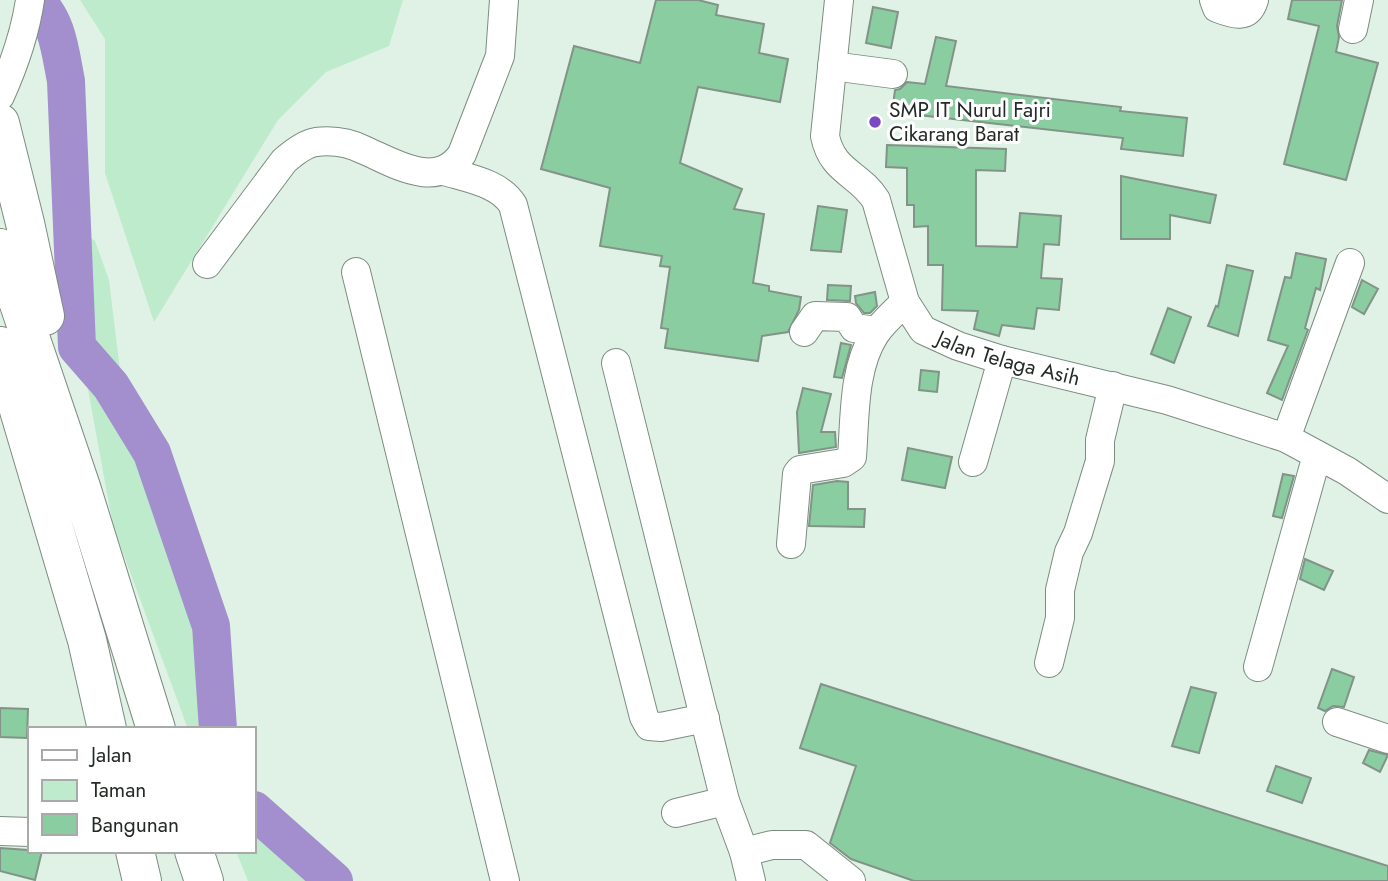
<svg xmlns="http://www.w3.org/2000/svg" width="1388" height="881" font-family="Jost,sans-serif">
	<style>
		.green { fill: #bdebcc }
		.lines { fill: none; stroke-linecap: round; stroke-linejoin: round }
		.river { stroke: #a38fcd; stroke-width: 38 }
		.building { fill: #89cda1; stroke: #829387; stroke-width: 2 }
		.minor-casing { stroke: #7c8c81; stroke-width: 30 }
		.highway-casing { stroke: #7c8c81; stroke-width: 40 }
		.minor { stroke: #fff; stroke-width: 28 }
		.highway { stroke: #fff; stroke-width: 38 }
		.poi-dot { fill: #7b4ac2; stroke: #fff; stroke-width: 2.5 }
		.labels { text-anchor: middle; stroke-width: 6; stroke-linejoin: round; paint-order: stroke }
		.poi-label { font-size: 21px; fill: #242b26; stroke: #fff; text-anchor: start }
		.street-label { font-size: 21px; fill: #242b26; stroke: #fff }
	</style>
	<rect width="100%" height="100%" fill="#e0f2e5"/>
	<!-- green -->
	<path class="green" d="M 80,0 L 403,0 L 389,46 L 326,72 L 278,120 L 154,322 L 105,173 L 105,39 Z
		M 64,218 L 95,241 L 109,280 L 123,395 L 188,594 L 203,729 L 188,729 L 113,526 L 78,335 Z
		M 254,818 L 333,881 L 248,881 L 236,851 L 254,851 Z"/>
	<g class="lines">
		<!-- river -->
		<path class="river" d="M 35,0 C 58,21 60,51 66,81 L 77,347 L 111,386 L 152,453 L 211,626 L 218,729
			M 254,810 L 334,881"/>
	</g>
	<!-- building -->
	<path class="building" d="M 656,0 L 698,0 L 718,5 L 716,15 L 764,24 L 759,53 L 788,59 L 780,102 L 698,87 L 680,163 L 742,189 L 734,209 L 764,214 L 753,283 L 769,286 L 769,291 L 801,297 L 799,310 L 788,332 L 762,336 L 758,361 L 665,348 L 668,329 L 661,328 L 670,267 L 660,266 L 662,256 L 600,246 L 610,188 L 541,169 L 574,46 L 640,63 Z
		M 1292,0 L 1342,0 L 1337,26 L 1339,37 L 1336,52 L 1378,63 L 1346,180 L 1284,164 L 1319,26 L 1288,19 Z
		M 873,7 L 898,12 L 891,48 L 866,43 Z
		M 936,37 L 956,41 L 946,86 L 1121,107 L 1120,111 L 1187,118 L 1183,156 L 1121,149 L 1123,138 L 892,112 L 895,90 L 900,89 L 907,82 L 925,84 Z
		M 887,145 L 1006,149 L 1005,171 L 976,170 L 976,246 L 1017,247 L 1020,213 L 1061,216 L 1059,245 L 1044,244 L 1041,278 L 1062,279 L 1059,310 L 1037,308 L 1034,329 L 1002,325 L 999,336 L 974,329 L 978,311 L 942,310 L 943,265 L 928,265 L 928,226 L 914,227 L 914,205 L 907,205 L 907,168 L 886,167 Z
		M 1121,176 L 1216,195 L 1210,223 L 1170,215 L 1170,239 L 1121,239 Z
		M 818,206 L 847,210 L 841,252 L 811,250 Z
		M 1296,253 L 1326,259 L 1320,290 L 1316,288 L 1305,328 L 1308,330 L 1282,400 L 1267,393 L 1288,346 L 1268,340 L 1285,277 L 1291,278 Z
		M 1227,265 L 1253,271 L 1238,336 L 1208,326 L 1216,306 L 1218,307 Z
		M 1362,280 L 1378,289 L 1364,314 L 1352,307 Z
		M 828,285 L 851,286 L 850,301 L 827,300 Z
		M 875,292 L 877,306 L 870,313 L 864,313 L 856,303 L 855,296 Z
		M 1168,308 L 1191,317 L 1174,363 L 1151,354 Z
		M 841,343 L 851,345 L 842,378 L 834,377 Z
		M 921,370 L 939,372 L 937,392 L 919,390 Z
		M 803,388 L 831,394 L 821,432 L 835,432 L 836,447 L 799,453 L 797,412 Z
		M 908,448 L 952,457 L 945,488 L 902,480 Z
		M 1283,474 L 1294,476 L 1282,518 L 1273,516 Z
		M 837,481 L 848,482 L 848,509 L 865,509 L 864,527 L 809,526 L 813,485 Z
		M 1305,559 L 1333,571 L 1324,590 L 1300,579 Z
		M 1332,669 L 1354,677 L 1344,707 L 1333,706 L 1325,711 L 1318,708 Z
		M 821,684 L 1388,866 L 1388,881 L 914,881 L 851,859 L 830,843 L 856,766 L 800,748 Z
		M 1191,687 L 1216,693 L 1199,753 L 1172,746 Z
		M 0,708 L 28,709 L 27,738 L 0,737 Z
		M 1369,750 L 1388,755 L 1380,772 L 1363,763 Z
		M 1276,766 L 1311,778 L 1302,803 L 1267,791 Z
		M 0,848 L 42,851 L 35,880 L 0,871 Z"/>
	<g class="lines">
		<defs>
			<g id="minor">
				<path id="s1" d="M 839,0 L 825,136 C 832,172 859,173 876,200 L 905,302 L 923,330 L 958,346 L 1002,360 L 1167,400 L 1286,438 L 1347,471 L 1388,499"/>
				<path d="M 1214,0 L 1217,8 C 1233,14 1248,20 1254,0"/>
				<path d="M 1353,29 L 1359,0"/>
				<path d="M 832,66 L 893,74"/>
				<path d="M 0,96 C 14,65 25,34 30,0"/>
				<path d="M 444,171 C 467,178 500,183 513,205 L 644,717 L 649,726 L 661,727 L 705,718"/>
				<path d="M 207,264 L 284,161 C 293,153 304,144 316,142 C 332,140 350,143 364,150 C 394,163 437,191 462,154 L 500,56 L 504,0"/>
				<path d="M 356,272 L 505,881"/>
				<path d="M 804,332 L 815,316 L 847,317 L 854,328 L 877,331"/>
				<path d="M 616,363 L 725,801 L 744,852 L 772,845 L 806,845 L 851,881"/>
				<path d="M 1286,438 L 1350,263"/>
				<path d="M 973,462 L 1002,360"/>
				<path d="M 791,544 L 797,474 L 800,470 L 843,463 L 852,457 C 855,417 853,368 875,334 C 883,322 895,312 905,302"/>
				<path d="M 1049,663 L 1060,618 L 1060,590 L 1069,552 L 1078,533 L 1100,461 L 1100,440 L 1113,386"/>
				<path d="M 1258,667 L 1317,455"/>
				<path d="M 1337,722 L 1388,739"/>
				<path d="M 676,813 L 725,801"/>
				<path d="M 0,831 L 30,832"/>
				<path d="M 744,852 L 751,881"/>
			</g>
			<path id="highway" d="M 0,123 L 25,223 L 45,316
				M 0,248 L 81,487 L 156,729
				M 0,346 L 87,640 L 107,729
				M 135,851 L 142,881
				M 194,851 L 204,881"/>
		</defs>
		<!-- minor casing -->
		<use href="#minor" class="minor-casing"/>
		<!-- highway casing -->
		<use href="#highway" class="highway-casing"/>
		<!-- minor -->
		<use href="#minor" class="minor"/>
		<!-- highway -->
		<use href="#highway" class="highway"/>
	</g>
	<!-- markers -->
	<circle class="poi-dot" cx="875" cy="122" r="7"/>
	<g class="labels">
		<!-- poi labels -->
		<g class="poi-label">
			<text x="889" y="117">SMP IT Nurul Fajri<tspan x="889" dy="24">Cikarang Barat</tspan></text>
		</g>
		<!-- street labels -->
		<g class="street-label">
			<text dy="7" stroke="none"><textPath href="#s1" startOffset="450">Jalan Telaga Asih</textPath></text>
		</g>
	</g>
	<!-- legend -->
	<rect x="28" y="727" width="228" height="126" fill="#ffffff" stroke="#a7aaa8" stroke-width="2"/>
	<rect x="42" y="750" width="35" height="10" fill="#ffffff" stroke="#a7aaa8" stroke-width="2"/>
	<text x="91" y="762" font-size="21" fill="#242b26">Jalan</text>
	<rect x="42" y="780" width="35" height="21" fill="#bdebcc" stroke="#a7aaa8" stroke-width="2"/>
	<text x="91" y="797" font-size="21" fill="#242b26">Taman</text>
	<rect x="42" y="814" width="35" height="21" fill="#89cda1" stroke="#a7aaa8" stroke-width="2"/>
	<text x="91" y="832" font-size="21" fill="#242b26">Bangunan</text>
</svg>
